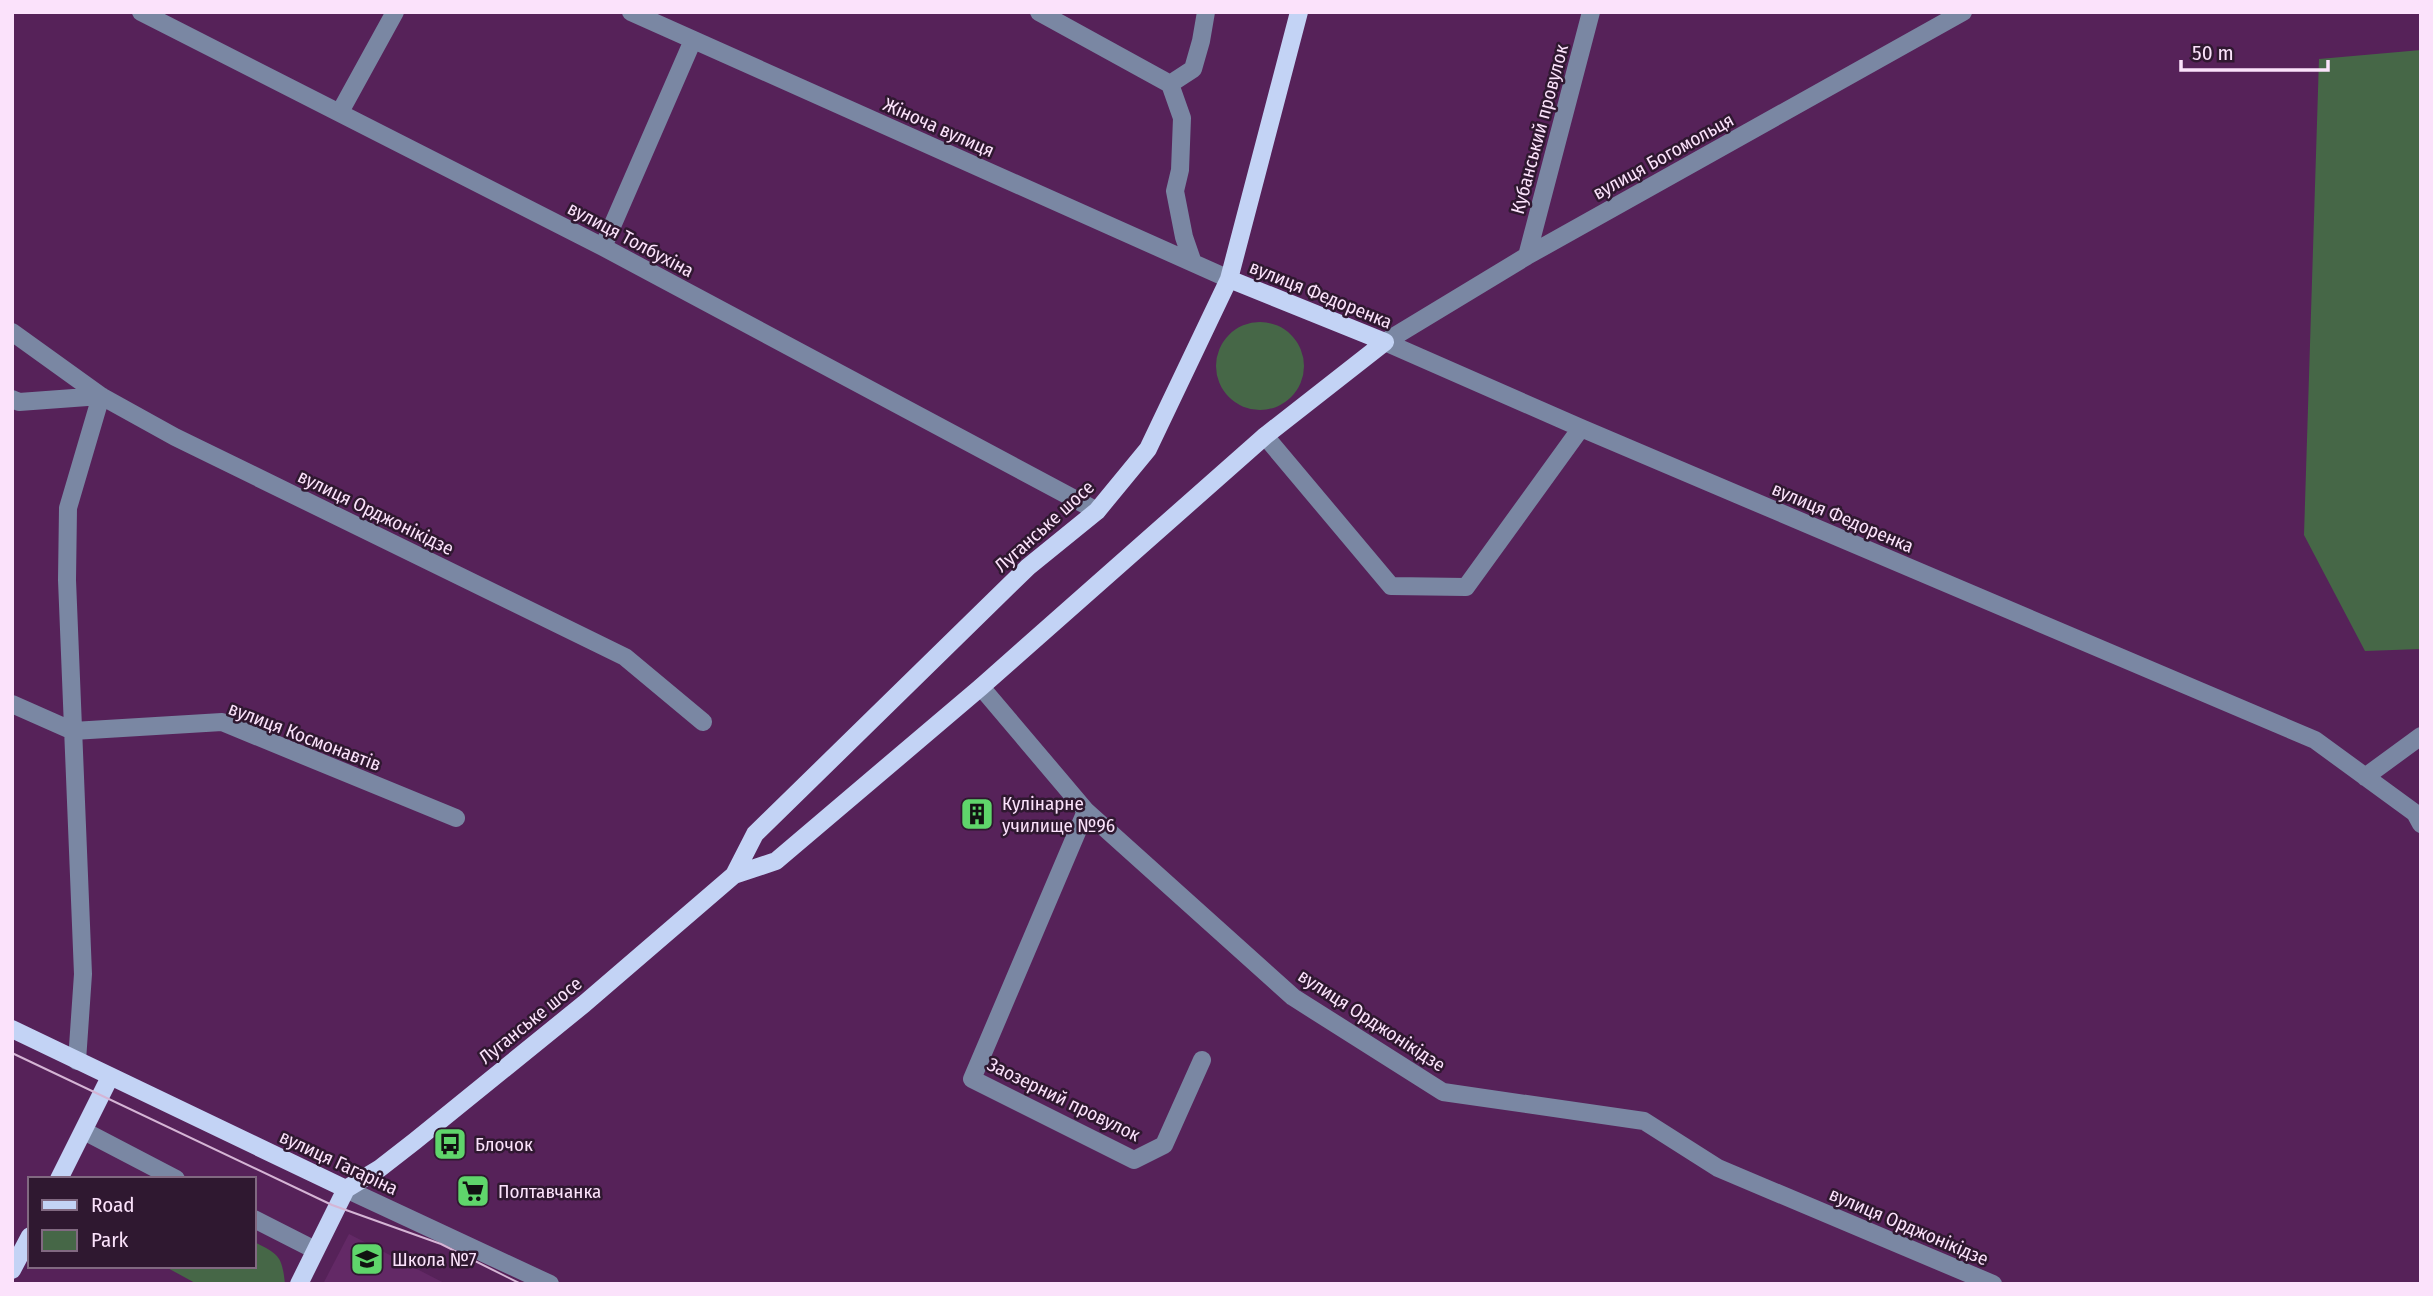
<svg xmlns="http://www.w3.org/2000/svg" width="2433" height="1296" font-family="'Fira Sans Condensed',sans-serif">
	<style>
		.built { fill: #632966 }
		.green { fill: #466747 }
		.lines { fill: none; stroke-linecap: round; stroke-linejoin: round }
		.minor { stroke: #7a87a3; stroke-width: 18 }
		.major { stroke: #c3d3f5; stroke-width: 18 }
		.tram { stroke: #d5b5d5; stroke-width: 2 }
		.labels { text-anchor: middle; stroke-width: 5; stroke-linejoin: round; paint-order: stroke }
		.street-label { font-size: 19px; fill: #fbe2fb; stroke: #2f1830 }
		.poi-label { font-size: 19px; fill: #fbe2fb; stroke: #2f1830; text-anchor: start }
	</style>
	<rect width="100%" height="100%" fill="#562259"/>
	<!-- built -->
	<path class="built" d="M 349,1234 L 446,1284 L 323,1284 Z"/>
	<!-- green -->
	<path class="green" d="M 2421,50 L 2421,649 L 2365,651 L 2304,535 L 2319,59 Z
		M1216 366a44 44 0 1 1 88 0a44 44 0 1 1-88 0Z
		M 254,1242 C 279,1254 282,1256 285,1284 L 197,1284 L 164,1266 L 254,1266 Z"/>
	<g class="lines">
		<!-- minor -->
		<path class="minor" d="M 141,12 L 603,247 L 1097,511
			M 631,12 L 1229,279
			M 1039,12 L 1170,84 L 1182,118 L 1180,170 L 1175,191 L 1184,237 L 1193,263
			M 1170,84 L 1193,69 L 1201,41 L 1206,12
			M 340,112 L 395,12
			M 603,247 L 693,40
			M 1527,256 L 1591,12
			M 12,332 L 101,396 L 175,437 L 625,657 L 703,722
			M 1385,342 L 1581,428 L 2315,740 L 2415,813 L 2421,824
			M 1385,342 L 1527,256 L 1963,12
			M 12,399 L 19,402 L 101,396
			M 1265,436 L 1391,586 L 1466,587 L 1581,428
			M 981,687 L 1086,811 L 1293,997 L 1443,1092 L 1644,1121 L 1718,1168 L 1993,1284
			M 12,704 L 73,731 L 222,722 L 456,818
			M 2365,777 L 2421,736
			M 1086,811 L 972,1079 L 1134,1160 L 1164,1145 L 1202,1060
			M 77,1061 L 83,974 L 67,580 L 68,508 L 101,396
			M 84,1131 L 176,1179
			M 346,1189 L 550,1284
			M 254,1219 L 315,1250"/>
		<!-- major -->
		<path class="major" d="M 734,875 L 776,861 L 981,687 L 1265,436 L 1385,342 L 1229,279
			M 12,1029 L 346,1189
			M 59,1179 L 110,1077
			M 12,1270 L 30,1236
			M 299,1284 L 346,1189 L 379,1169 L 415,1141 L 584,1004 L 734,875 L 755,834 L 1028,567 L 1097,511 L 1148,449 L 1229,279 L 1299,12"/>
		<!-- tram -->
		<path class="tram" d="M 12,1053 L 332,1205 L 441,1244 L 521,1284"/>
	</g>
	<!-- icons -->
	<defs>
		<symbol id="building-square" viewBox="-11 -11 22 22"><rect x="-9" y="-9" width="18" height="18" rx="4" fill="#5fd56b" stroke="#2f1830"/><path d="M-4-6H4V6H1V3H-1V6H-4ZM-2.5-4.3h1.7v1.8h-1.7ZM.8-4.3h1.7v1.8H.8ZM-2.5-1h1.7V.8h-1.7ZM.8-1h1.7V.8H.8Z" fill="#111"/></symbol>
		<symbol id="bus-square" viewBox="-11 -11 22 22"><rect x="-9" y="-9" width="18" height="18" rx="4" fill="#5fd56b" stroke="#2f1830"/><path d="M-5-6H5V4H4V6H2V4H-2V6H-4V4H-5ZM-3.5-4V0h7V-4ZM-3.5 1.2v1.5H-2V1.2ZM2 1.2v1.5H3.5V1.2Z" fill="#111"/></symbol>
		<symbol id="supermarket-square" viewBox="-11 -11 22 22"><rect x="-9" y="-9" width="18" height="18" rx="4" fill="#5fd56b" stroke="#2f1830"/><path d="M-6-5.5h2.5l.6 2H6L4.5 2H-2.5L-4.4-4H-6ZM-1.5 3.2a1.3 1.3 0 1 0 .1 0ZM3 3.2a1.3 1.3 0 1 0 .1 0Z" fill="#111"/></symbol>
		<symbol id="school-square" viewBox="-11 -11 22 22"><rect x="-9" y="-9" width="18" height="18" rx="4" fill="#5fd56b" stroke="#2f1830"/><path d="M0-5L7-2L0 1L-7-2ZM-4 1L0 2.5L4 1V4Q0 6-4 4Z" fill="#111"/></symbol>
	</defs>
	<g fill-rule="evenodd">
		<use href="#building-square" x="958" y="795" width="38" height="38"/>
		<use href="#bus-square" x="431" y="1125" width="38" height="38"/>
		<use href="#supermarket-square" x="454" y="1172" width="38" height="38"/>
		<use href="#school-square" x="348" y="1240" width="38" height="38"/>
	</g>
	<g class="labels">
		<!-- street labels -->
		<g class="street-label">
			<text transform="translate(939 127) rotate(24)" y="7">Жіноча вулиця</text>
			<text transform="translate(1539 129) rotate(-75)" y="7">Кубанський провулок</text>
			<text transform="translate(1663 156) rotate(-29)" y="7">вулиця Богомольця</text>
			<text transform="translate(631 239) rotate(28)" y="7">вулиця Толбухіна</text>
			<text transform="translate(1321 294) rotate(22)" y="7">вулиця Федоренка</text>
			<text transform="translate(376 512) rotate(26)" y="7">вулиця Орджонікідзе</text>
			<text transform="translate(1843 517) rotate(23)" y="7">вулиця Федоренка</text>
			<text transform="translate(1044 526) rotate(-42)" y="7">Луганське шосе</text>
			<text transform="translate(305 736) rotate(21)" y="7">вулиця Космонавтів</text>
			<text transform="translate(530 1020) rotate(-39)" y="7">Луганське шосе</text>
			<text transform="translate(1372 1020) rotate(33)" y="7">вулиця Орджонікідзе</text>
			<text transform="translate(1064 1099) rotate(26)" y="7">Заозерний провулок</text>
			<text transform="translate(339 1162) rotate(25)" y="7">вулиця Гагаріна</text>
			<text transform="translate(1909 1226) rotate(23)" y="7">вулиця Орджонікідзе</text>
		</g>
		<!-- poi labels -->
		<g class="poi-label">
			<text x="1002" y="810">Кулінарне<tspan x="1002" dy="22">училище №96</tspan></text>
			<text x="475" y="1151">Блочок</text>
			<text x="498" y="1198">Полтавчанка</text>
			<text x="392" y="1266">Школа №7</text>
		</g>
	</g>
	<!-- border -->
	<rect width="2433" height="1296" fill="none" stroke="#fbe2fb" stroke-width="28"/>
	<!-- legend -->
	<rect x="28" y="1177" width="228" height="91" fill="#2f1830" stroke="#816981" stroke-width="2"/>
	<rect x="42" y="1200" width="35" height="10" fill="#c3d3f5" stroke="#816981" stroke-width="2"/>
	<text x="91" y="1212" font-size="21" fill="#fbe2fb">Road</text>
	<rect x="42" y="1230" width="35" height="21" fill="#466747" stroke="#816981" stroke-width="2"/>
	<text x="91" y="1247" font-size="21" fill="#fbe2fb">Park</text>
	<!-- scale -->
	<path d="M2181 60v10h147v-10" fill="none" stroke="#fbe2fb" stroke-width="3.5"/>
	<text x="2192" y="60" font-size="21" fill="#fbe2fb" stroke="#2f1830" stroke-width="5" paint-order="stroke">50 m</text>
</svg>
